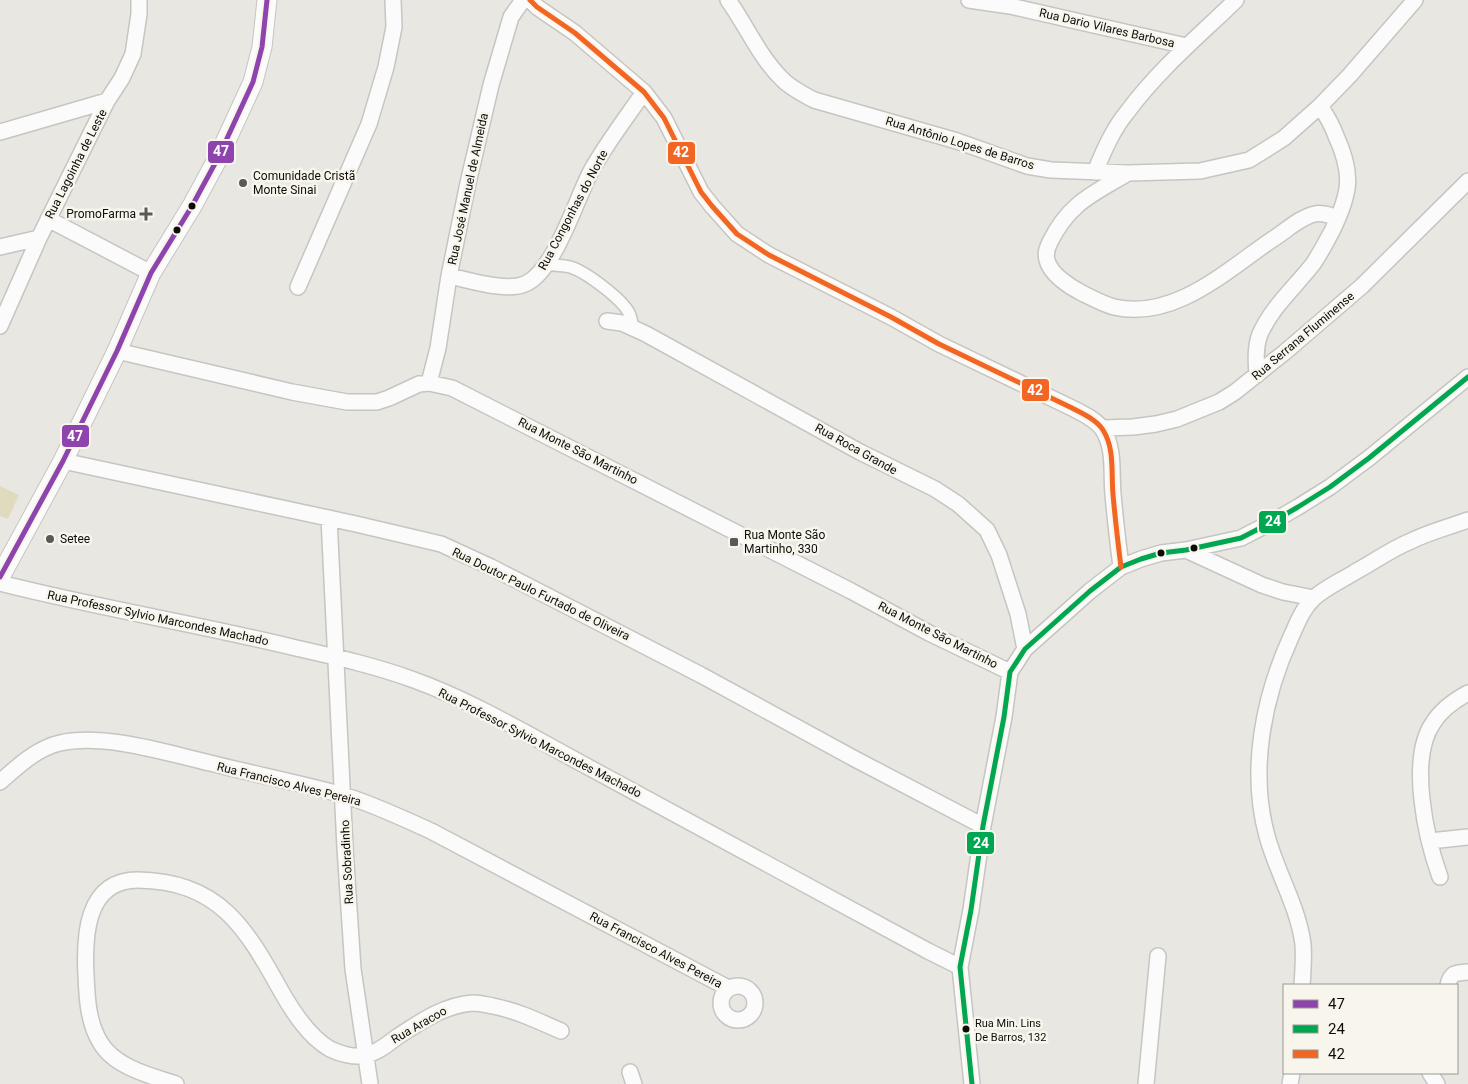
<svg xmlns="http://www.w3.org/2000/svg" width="1468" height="1084" font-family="Roboto,sans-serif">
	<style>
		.pitch { fill: #e0dbbe }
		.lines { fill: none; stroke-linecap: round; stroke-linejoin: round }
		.pedestrian-casing { stroke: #c6c5c1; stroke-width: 14 }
		.minor-casing { stroke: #c6c5c1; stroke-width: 18 }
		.tertiary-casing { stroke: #c6c5c1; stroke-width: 21 }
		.pedestrian { stroke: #fcfbfb; stroke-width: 11 }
		.minor { stroke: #fcfbfb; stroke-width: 15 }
		.tertiary { stroke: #fcfbfb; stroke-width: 19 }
		.bus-1-casing { stroke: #f8f6ec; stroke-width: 9 }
		.bus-2-casing { stroke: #f8f6ec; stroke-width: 9 }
		.bus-3-casing { stroke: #f8f6ec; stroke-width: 9 }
		.bus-1 { stroke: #8e44ad; stroke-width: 5 }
		.bus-2 { stroke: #00a651; stroke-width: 5 }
		.bus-3 { stroke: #f26522; stroke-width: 5 }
		.poi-dot { fill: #5a5955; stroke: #f8f6ec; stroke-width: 2 }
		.bus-dot { fill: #0d0c09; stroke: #f8f6ec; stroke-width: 2 }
		.labels { text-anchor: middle; stroke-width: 5; stroke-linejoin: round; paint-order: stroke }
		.bus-label { font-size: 11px; fill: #0d0c09; stroke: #f8f6ec; text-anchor: start }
		.street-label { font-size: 12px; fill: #0d0c09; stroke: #f8f6ec }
		.poi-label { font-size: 12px; fill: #0d0c09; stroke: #f8f6ec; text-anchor: start }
		.line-badge { stroke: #f8f6ec; stroke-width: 2 }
		.badge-label { font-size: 14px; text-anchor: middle; font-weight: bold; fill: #fff }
	</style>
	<rect width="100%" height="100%" fill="#e8e7e2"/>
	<!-- pitch -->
	<path class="pitch" d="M 0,486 L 19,495 L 8,519 L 0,516 Z"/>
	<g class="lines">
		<defs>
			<path id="pedestrian" d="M 547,264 C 555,266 563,265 570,267 C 585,271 622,299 629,313 C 631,317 632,323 633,328"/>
			<path id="minor" d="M 530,0 L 537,7 L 575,33 L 644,92 L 664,118 L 701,192 L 712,206 L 737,234 L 769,255 L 891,317 L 939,344 L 1072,408 C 1082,413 1097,420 1103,430 C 1115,449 1111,473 1113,494 C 1115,518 1118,543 1121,567
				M 728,0 C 746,25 759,56 781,78 C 790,88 803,94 814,100 L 957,141 L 1027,166 L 1051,170 L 1128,173 L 1200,171 L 1249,160 L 1284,138 L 1320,106 L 1350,75 L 1415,0
				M 969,0 L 1010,6 L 1186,46
				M 0,132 L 107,101
				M 1095,172 C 1104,150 1113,129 1128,111 C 1159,69 1199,36 1236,0
				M 1128,173 C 1093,194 1069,203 1050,242 C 1047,248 1045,253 1047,260 C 1050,274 1070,287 1082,293 C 1092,298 1103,304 1114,307 C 1174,321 1227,270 1273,239 C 1286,231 1300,217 1315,214 C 1323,212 1331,216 1338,218
				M 48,219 L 151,273
				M 0,247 L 39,238
				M 449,276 C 470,280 508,293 527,283 C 555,269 576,200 591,171 C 606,144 626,118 644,92
				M 298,287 L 369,124 L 386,67 L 394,27 L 393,0
				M 607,321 L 622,323 L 646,334 L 860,452 L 935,489 L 958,504 L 987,530 L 999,555 L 1018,614 L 1025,649
				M 0,326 L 39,238 L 107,101 L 122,78 L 133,54 L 139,14 L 139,0
				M 117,351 L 292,392 L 347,402 L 377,402 L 389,398 L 419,384 L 429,383 L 452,388 L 851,591 L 929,633 L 1010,672
				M 1257,375 C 1256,362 1255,347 1260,334 C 1272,307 1295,287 1313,264 C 1320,254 1326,242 1332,231 C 1350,194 1354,175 1336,136 C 1332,125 1327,116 1320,106
				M 429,383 L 438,348 L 449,276 L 468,183 L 491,85 L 511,17 L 523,0
				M 1103,428 L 1133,427 L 1156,424 L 1177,419 L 1219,402 L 1235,392 L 1285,352 L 1362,286 L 1468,181
				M 63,461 L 356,524 L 441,544 L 491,567 L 701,675 L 855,759 L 983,826
				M 329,518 L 345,848 L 353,969 L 370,1084
				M 1186,550 L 1262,585 L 1283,592 L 1314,598
				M 0,583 C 98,608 198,624 296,648 C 336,657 376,666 414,680 C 475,702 532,737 590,768 C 703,828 815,890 928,951 L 960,967
				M 0,782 C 17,767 37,748 60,743 C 104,733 167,753 210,763 C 254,774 299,783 343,795 C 373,804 402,818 431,831 L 728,988
				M 1430,841 L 1468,837
				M 1440,877 C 1426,838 1408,759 1433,723 C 1441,710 1455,700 1468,693
				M 1302,985 C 1303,972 1304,958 1303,944 C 1298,906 1277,873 1267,836 C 1249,771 1263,698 1291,637 C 1297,624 1302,609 1314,598 C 1326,587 1341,581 1355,572 C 1374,562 1391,549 1411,541 C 1429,532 1449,527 1468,520
				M 1448,985 C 1451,972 1456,973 1468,972
				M721 1003a17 17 0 1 1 34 0a17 17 0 1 1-34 0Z
				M 630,1072 L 634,1084
				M 1430,1073 L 1437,1084
				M 176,1084 C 151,1076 114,1067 100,1042 C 88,1022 87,998 86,976 C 84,938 85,880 138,880 C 219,881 246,928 281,991 C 293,1012 309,1037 330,1049 C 340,1054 355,1058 366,1055 C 377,1053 388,1044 397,1037 C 420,1022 444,1005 473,1003 C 480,1003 487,1005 493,1006 C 518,1011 538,1021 561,1031
				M 972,1084 L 960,967 L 971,910 L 983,826 L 1004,717 L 1010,672 L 1025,649 L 1090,591 L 1121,567 L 1141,559 L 1161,553 L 1186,550 L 1241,538 L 1272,522 L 1298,507 L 1330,487 L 1369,458 L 1468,377
				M 1146,1084 L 1158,956
				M 1290,1084 L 1292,1073"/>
			<path id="tertiary" d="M 0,577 L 63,461 L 117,351 L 151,273 L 192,206 L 218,158 L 253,82 L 262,47 L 267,0"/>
		</defs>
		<!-- pedestrian casing -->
		<use href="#pedestrian" class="pedestrian-casing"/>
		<!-- minor casing -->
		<use href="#minor" class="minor-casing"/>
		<!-- tertiary casing -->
		<use href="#tertiary" class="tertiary-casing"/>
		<!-- pedestrian -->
		<use href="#pedestrian" class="pedestrian"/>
		<!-- minor -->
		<use href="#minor" class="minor"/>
		<!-- tertiary -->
		<use href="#tertiary" class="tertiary"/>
		<defs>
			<path id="bus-1" d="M 0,577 L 63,461 L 117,351 L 151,273 L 192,206 L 218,158 L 253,82 L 262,47 L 267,0"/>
			<path id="bus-2" d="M 972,1084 L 960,967 L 971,910 L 983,826 L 1004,717 L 1010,672 L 1025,649 L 1090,591 L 1121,567 L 1141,559 L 1161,553 L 1186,550 L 1241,538 L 1272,522 L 1298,507 L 1330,487 L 1369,458 L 1468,377"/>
			<path id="bus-3" d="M 530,0 L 537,7 L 575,33 L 644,92 L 664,118 L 701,192 L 712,206 L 737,234 L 769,255 L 891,317 L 939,344 L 1072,408 C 1082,413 1097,420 1103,430 C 1115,449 1111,473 1113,494 C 1115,518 1118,543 1121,567"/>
		</defs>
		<!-- bus-1 casing -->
		<use href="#bus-1" class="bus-1-casing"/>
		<!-- bus-2 casing -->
		<use href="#bus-2" class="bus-2-casing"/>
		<!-- bus-3 casing -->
		<use href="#bus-3" class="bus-3-casing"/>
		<!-- bus-1 -->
		<use href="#bus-1" class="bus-1"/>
		<!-- bus-2 -->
		<use href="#bus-2" class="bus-2"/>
		<!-- bus-3 -->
		<use href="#bus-3" class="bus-3"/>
	</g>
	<!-- markers -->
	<g class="poi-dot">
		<circle cx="243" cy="183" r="5"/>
		<path d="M143.5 206.5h5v5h5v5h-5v5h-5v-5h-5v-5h5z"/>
		<circle cx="50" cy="539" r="5"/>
		<rect x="729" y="537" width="10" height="10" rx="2.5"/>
	</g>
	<g class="bus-dot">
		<circle cx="192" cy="206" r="4.5"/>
		<circle cx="177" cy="230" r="4.5"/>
		<circle cx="1194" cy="548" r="4.5"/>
		<circle cx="1161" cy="553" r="4.5"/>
		<circle cx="966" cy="1029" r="4.5"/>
	</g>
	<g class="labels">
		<!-- bus labels -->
		<g class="bus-label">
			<text x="975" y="1027">Rua Min. Lins<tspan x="975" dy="14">De Barros, 132</tspan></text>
		</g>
		<!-- street labels -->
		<g class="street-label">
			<text transform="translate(1107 28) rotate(13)" y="4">Rua Dario Vilares Barbosa</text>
			<text transform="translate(960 143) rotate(17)" y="4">Rua Antônio Lopes de Barros</text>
			<text transform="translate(76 164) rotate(-63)" y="4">Rua Lagoinha de Leste</text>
			<text transform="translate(468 189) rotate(-78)" y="4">Rua José Manuel de Almeida</text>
			<text transform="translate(573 210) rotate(-62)" y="4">Rua Congonhas do Norte</text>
			<text transform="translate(1303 336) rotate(-40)" y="4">Rua Serrana Fluminense</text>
			<text transform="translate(856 449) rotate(29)" y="4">Rua Roca Grande</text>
			<text transform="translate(578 451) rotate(27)" y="4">Rua Monte São Martinho</text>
			<text transform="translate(541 594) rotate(26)" y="4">Rua Doutor Paulo Furtado de Oliveira</text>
			<text transform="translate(158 618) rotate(12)" y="4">Rua Professor Sylvio Marcondes Machado</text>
			<text transform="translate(938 635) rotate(27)" y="4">Rua Monte São Martinho</text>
			<text transform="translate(540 743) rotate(27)" y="4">Rua Professor Sylvio Marcondes Machado</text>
			<text transform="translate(289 784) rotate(14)" y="4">Rua Francisco Alves Pereira</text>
			<text transform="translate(347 862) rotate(-93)" y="4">Rua Sobradinho</text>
			<text transform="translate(656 950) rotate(28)" y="4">Rua Francisco Alves Pereira</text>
			<text transform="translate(419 1025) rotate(-30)" y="4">Rua Aracoo</text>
		</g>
		<!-- poi labels -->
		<g class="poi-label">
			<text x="253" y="180">Comunidade Cristã<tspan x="253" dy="14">Monte Sinai</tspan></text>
			<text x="136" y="218" text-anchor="end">PromoFarma</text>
			<text x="744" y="539">Rua Monte São<tspan x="744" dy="14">Martinho, 330</tspan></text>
			<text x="60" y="543">Setee</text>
		</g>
	</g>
	<g class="line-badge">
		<rect x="207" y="140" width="28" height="24" rx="5" fill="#8e44ad"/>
		<rect x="667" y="141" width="29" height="24" rx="5" fill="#f26522"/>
		<rect x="1021" y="378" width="29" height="24" rx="5" fill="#f26522"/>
		<rect x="61" y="424" width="29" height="24" rx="5" fill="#8e44ad"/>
		<rect x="1258" y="510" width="29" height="24" rx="5" fill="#00a651"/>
		<rect x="966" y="831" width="29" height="24" rx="5" fill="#00a651"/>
	</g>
	<g class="badge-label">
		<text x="221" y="156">47</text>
		<text x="681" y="157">42</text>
		<text x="1035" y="395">42</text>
		<text x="75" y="441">47</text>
		<text x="1273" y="526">24</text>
		<text x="981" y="848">24</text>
	</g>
	<!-- legend -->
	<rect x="1283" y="984" width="175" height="90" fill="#f8f6ec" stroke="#9a9891"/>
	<rect x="1293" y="1000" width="25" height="8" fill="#8e44ad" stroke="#9a9891"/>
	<text x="1328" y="1009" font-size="15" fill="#0d0c09">47</text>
	<rect x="1293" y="1025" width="25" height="8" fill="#00a651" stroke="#9a9891"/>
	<text x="1328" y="1034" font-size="15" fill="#0d0c09">24</text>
	<rect x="1293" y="1050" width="25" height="8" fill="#f26522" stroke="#9a9891"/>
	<text x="1328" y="1059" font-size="15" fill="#0d0c09">42</text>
</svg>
